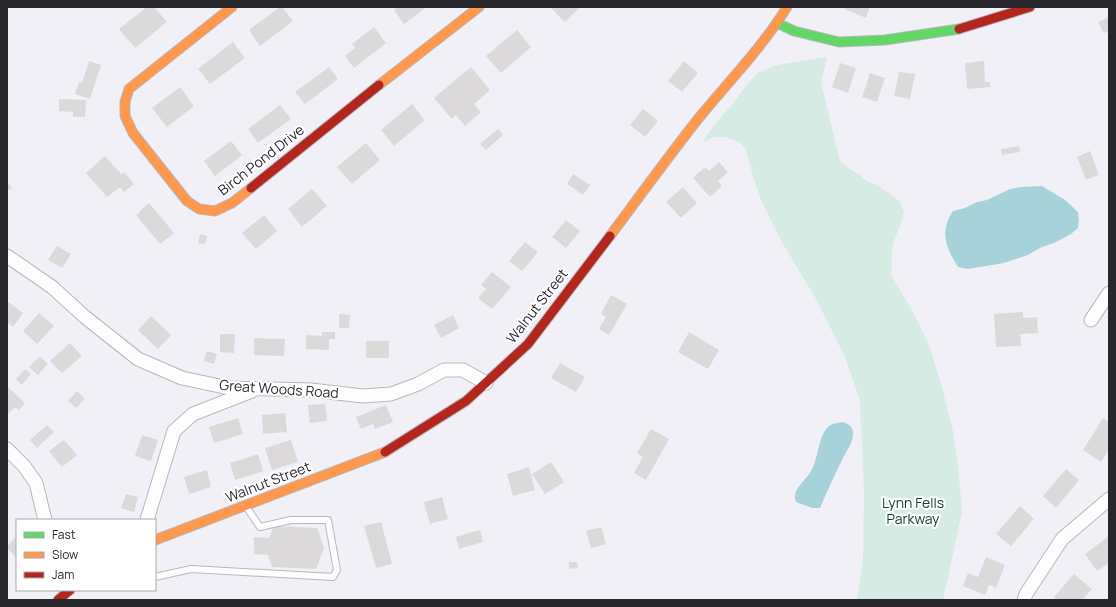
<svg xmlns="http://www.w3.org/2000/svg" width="1116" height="607" font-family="Manrope,sans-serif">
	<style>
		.green { fill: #d6ebe3 }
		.water { fill: #a7d2d9 }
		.building { fill: #dcd9db }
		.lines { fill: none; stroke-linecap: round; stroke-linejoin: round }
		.lane-casing { stroke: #b8b8bc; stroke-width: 8 }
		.street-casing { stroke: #b8b8bc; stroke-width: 15 }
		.fast-casing { stroke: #b8b8bc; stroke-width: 11 }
		.slow-casing { stroke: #b8b8bc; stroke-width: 11 }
		.jam-casing { stroke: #b8b8bc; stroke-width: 11 }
		.lane { stroke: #fdfdfe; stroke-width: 6 }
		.street { stroke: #fdfdfe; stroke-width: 13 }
		.fast { stroke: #63d668; stroke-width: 9 }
		.slow { stroke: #ff974d; stroke-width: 9 }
		.jam { stroke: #b3261e; stroke-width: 9 }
		.labels { text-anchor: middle; stroke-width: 4; stroke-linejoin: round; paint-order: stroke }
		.street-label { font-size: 14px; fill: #28272c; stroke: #fff }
		.park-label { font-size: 14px; fill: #113c2b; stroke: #fff }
	</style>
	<rect width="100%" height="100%" fill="#f0f0f6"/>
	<!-- green -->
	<path class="green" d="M 827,57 L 821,83 L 840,161 L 848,168 L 860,175 L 867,181 L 877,185 L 896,198 L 901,204 L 904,212 L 902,220 L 893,244 L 891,262 L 892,268 L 890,273 L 913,312 L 929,345 L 943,391 L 953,431 L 958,465 L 962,512 L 943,600 L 857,600 L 863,559 L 864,493 L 860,400 L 845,357 L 816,299 L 779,237 L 761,200 L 750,166 L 746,149 L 739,142 L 725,137 L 714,137 L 702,143 L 711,129 L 731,106 L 749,82 L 758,73 L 766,69 L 777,65 Z"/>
	<!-- water -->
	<path class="water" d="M 1042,186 L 1065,200 L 1078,212 L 1079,220 L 1078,228 L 1071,234 L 1056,242 L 1040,248 L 1028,255 L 1004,263 L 968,269 L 958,267 C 946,248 939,232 953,211 L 965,208 L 977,202 L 987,200 L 1010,189 L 1021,187 Z
		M 843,422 C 848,424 852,426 853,432 C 854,441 847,450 843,458 C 835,474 827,491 820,508 L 812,508 L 796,502 C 791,490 804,482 810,473 C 819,459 817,439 828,427 C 832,423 837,423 843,422 Z"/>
	<!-- building -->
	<path class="building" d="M 147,7 L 154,7 L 167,22 L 135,48 L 119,29 Z
		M 280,7 L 282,7 L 293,21 L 260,46 L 249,30 Z
		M 398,7 L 427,7 L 404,24 L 394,10 Z
		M 552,7 L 580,7 L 565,22 L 551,8 Z
		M 845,7 L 870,7 L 866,18 L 844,9 Z
		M 1109,17 L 1109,31 L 1104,33 L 1098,22 Z
		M 374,27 L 386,43 L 354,68 L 345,56 L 355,48 L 352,44 Z
		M 517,30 L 531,47 L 501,73 L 486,56 Z
		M 233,42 L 245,58 L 210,84 L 198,69 Z
		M 89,61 L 101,65 L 90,99 L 75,94 L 79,82 L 82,83 Z
		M 684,61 L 698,73 L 682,92 L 668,81 Z
		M 984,61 L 985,82 L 990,82 L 990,87 L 967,89 L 965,63 Z
		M 840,63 L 856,68 L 848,93 L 832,87 Z
		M 329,67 L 338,79 L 305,104 L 295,92 Z
		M 471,67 L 490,90 L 474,104 L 481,112 L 465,126 L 456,115 L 452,119 L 434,98 Z
		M 899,72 L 915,74 L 910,99 L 894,96 Z
		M 870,73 L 885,78 L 877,102 L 862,97 Z
		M 180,87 L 194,106 L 167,127 L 152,108 Z
		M 59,99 L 86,100 L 85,117 L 73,117 L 73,112 L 59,111 Z
		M 412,104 L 425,120 L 394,146 L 381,130 Z
		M 280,105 L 291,119 L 258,143 L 248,129 Z
		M 643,109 L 658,121 L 645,137 L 630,125 Z
		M 498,129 L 503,135 L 486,150 L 480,144 Z
		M 231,141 L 242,155 L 215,176 L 204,161 Z
		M 366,143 L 380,160 L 352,184 L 337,167 Z
		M 1019,146 L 1020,152 L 1002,155 L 1001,149 Z
		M 1090,151 L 1099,175 L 1086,180 L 1077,157 Z
		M 105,156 L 121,174 L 124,172 L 134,184 L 124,192 L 120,187 L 107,197 L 86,173 Z
		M 719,162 L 728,172 L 718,181 L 722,186 L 710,197 L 693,178 L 705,167 L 709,171 Z
		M 573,174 L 590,185 L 583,195 L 567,184 Z
		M 7,181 L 12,188 L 7,191 Z
		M 683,187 L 697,203 L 681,218 L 666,202 Z
		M 312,189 L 327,206 L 302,227 L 288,209 Z
		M 149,203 L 174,233 L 160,244 L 136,215 Z
		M 264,215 L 277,231 L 256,249 L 242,233 Z
		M 566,220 L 580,231 L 566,248 L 552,237 Z
		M 200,234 L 207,236 L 205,244 L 198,243 Z
		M 525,242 L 538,252 L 522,271 L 509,261 Z
		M 57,246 L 71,254 L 62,268 L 48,260 Z
		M 492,272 L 511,287 L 492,309 L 478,298 L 486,289 L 481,285 Z
		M 611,295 L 627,304 L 609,335 L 599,329 L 606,317 L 601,314 Z
		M 7,301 L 23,313 L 13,327 L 7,322 Z
		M 1023,312 L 1023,318 L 1037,317 L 1038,333 L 1020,334 L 1021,346 L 996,347 L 994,314 Z
		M 39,313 L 54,326 L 37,344 L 23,331 Z
		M 339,314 L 350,315 L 349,328 L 339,328 Z
		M 453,315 L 459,328 L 441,338 L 434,325 Z
		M 151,316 L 171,335 L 158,349 L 138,330 Z
		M 322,332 L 335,332 L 335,339 L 329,339 L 329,350 L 306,349 L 306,335 L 322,336 Z
		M 689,332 L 719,350 L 708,369 L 678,352 Z
		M 220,334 L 235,334 L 234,353 L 220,352 Z
		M 254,338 L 285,339 L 284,356 L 254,355 Z
		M 366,341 L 389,341 L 389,358 L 366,358 Z
		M 70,343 L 82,356 L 62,373 L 50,361 Z
		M 207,351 L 217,354 L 214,364 L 204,361 Z
		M 40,356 L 48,364 L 38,375 L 29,367 Z
		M 560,363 L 585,377 L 576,392 L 551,378 Z
		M 25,369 L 31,374 L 22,385 L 16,379 Z
		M 7,386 L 25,403 L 19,410 L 15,407 L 7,415 Z
		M 77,391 L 85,399 L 76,408 L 68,401 Z
		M 325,404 L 327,421 L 310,423 L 308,405 Z
		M 386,405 L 393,422 L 375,429 L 373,424 L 361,429 L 356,417 Z
		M 285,413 L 287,432 L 263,434 L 262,415 Z
		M 238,418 L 243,434 L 214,443 L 209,427 Z
		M 1103,418 L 1109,422 L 1109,449 L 1101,462 L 1083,450 Z
		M 47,425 L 54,432 L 37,448 L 30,440 Z
		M 651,429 L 669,439 L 646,480 L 634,473 L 643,457 L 637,453 Z
		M 142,435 L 158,440 L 151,461 L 135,456 Z
		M 64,440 L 77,455 L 62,467 L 49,451 Z
		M 291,440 L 298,462 L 272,470 L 265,448 Z
		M 258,454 L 263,471 L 235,480 L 230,463 Z
		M 551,462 L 564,482 L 545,494 L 532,474 Z
		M 529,467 L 535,490 L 513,496 L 507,474 Z
		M 1066,469 L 1079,480 L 1056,508 L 1043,496 Z
		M 207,470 L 211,487 L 189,494 L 184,477 Z
		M 126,494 L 138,497 L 134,512 L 121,508 Z
		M 442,497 L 448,519 L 430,524 L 424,502 Z
		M 1020,506 L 1034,519 L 1011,546 L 996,534 Z
		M 381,522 L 392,564 L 376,568 L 364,526 Z
		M 274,526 L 317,528 L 324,548 L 316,569 L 272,567 L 268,555 L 254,554 L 254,537 L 269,538 Z
		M 601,527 L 606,544 L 591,548 L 586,531 Z
		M 480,530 L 483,542 L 459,549 L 456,537 Z
		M 17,536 L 17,558 L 7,548 L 7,546 Z
		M 1109,536 L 1109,563 L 1097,571 L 1085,554 Z
		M 986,557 L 1005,565 L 996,588 L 989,585 L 985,595 L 963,586 L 968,573 L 978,577 Z
		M 569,562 L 577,562 L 578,568 L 569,569 Z
		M 1074,574 L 1092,589 L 1082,600 L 1057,600 L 1054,597 Z"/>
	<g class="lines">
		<defs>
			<path id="lane" d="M 155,577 L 191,569 L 333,577 L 337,570 L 328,520 L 291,520 L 260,527 L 247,508"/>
			<path id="street" d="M 7,256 L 52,287 L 85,317 L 138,359 L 182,378 L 229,388 L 311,390 L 363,396 L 391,394 L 418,384 L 444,370 L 463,370 L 486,383
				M 1091,320 L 1109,293
				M 7,449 L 24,466 L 36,483 L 45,520
				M 147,520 L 174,431 L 193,414 L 252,391
				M 1024,600 L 1026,594 L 1062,539 L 1109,499"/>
			<path id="fast" d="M 777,23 L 794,31 L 839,42 L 885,40 L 959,29"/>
			<path id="slow" d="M 232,7 L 129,89 L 125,102 L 125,116 L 133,133 L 187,201 L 199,209 L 215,211 L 232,203 L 251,188
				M 379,85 L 479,7
				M 610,236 C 639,197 668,157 698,119 C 728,82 762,48 787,7
				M 155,540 L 385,452"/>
			<path id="jam" d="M 959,29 L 1030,7
				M 251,188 L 379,85
				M 385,452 L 466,401 L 528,344 L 610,236
				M 58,600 L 70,590"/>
		</defs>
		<!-- lane casing -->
		<use href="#lane" class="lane-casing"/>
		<!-- street casing -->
		<use href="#street" class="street-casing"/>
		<!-- fast casing -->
		<use href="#fast" class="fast-casing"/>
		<!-- slow casing -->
		<use href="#slow" class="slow-casing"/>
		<!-- jam casing -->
		<use href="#jam" class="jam-casing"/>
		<!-- lane -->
		<use href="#lane" class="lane"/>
		<!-- street -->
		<use href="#street" class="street"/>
		<!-- fast -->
		<use href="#fast" class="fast"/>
		<!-- slow -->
		<use href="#slow" class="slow"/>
		<!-- jam -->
		<use href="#jam" class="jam"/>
	</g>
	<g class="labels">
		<!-- street labels -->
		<g class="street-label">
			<text transform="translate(261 160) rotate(-38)" y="5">Birch Pond Drive</text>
			<text transform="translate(537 306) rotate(-52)" y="5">Walnut Street</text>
			<text transform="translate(279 389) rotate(4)" y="5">Great Woods Road</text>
			<text transform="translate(268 482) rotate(-21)" y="5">Walnut Street</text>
		</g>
		<!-- park labels -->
		<g class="park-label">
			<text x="913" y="508">Lynn Fells<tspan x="913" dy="16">Parkway</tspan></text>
		</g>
	</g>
	<!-- border -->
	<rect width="1116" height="607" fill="none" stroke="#28272c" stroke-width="16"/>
	<!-- legend -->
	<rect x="16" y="519" width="140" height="72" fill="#ffffff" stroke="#a9a9ab"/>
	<rect x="24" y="532" width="20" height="6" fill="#63d668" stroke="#a9a9ab"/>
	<text x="52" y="539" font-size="12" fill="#28272c">Fast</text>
	<rect x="24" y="552" width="20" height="6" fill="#ff974d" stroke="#a9a9ab"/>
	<text x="52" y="559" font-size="12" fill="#28272c">Slow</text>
	<rect x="24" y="572" width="20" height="6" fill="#b3261e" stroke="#a9a9ab"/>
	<text x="52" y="579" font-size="12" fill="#28272c">Jam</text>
</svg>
